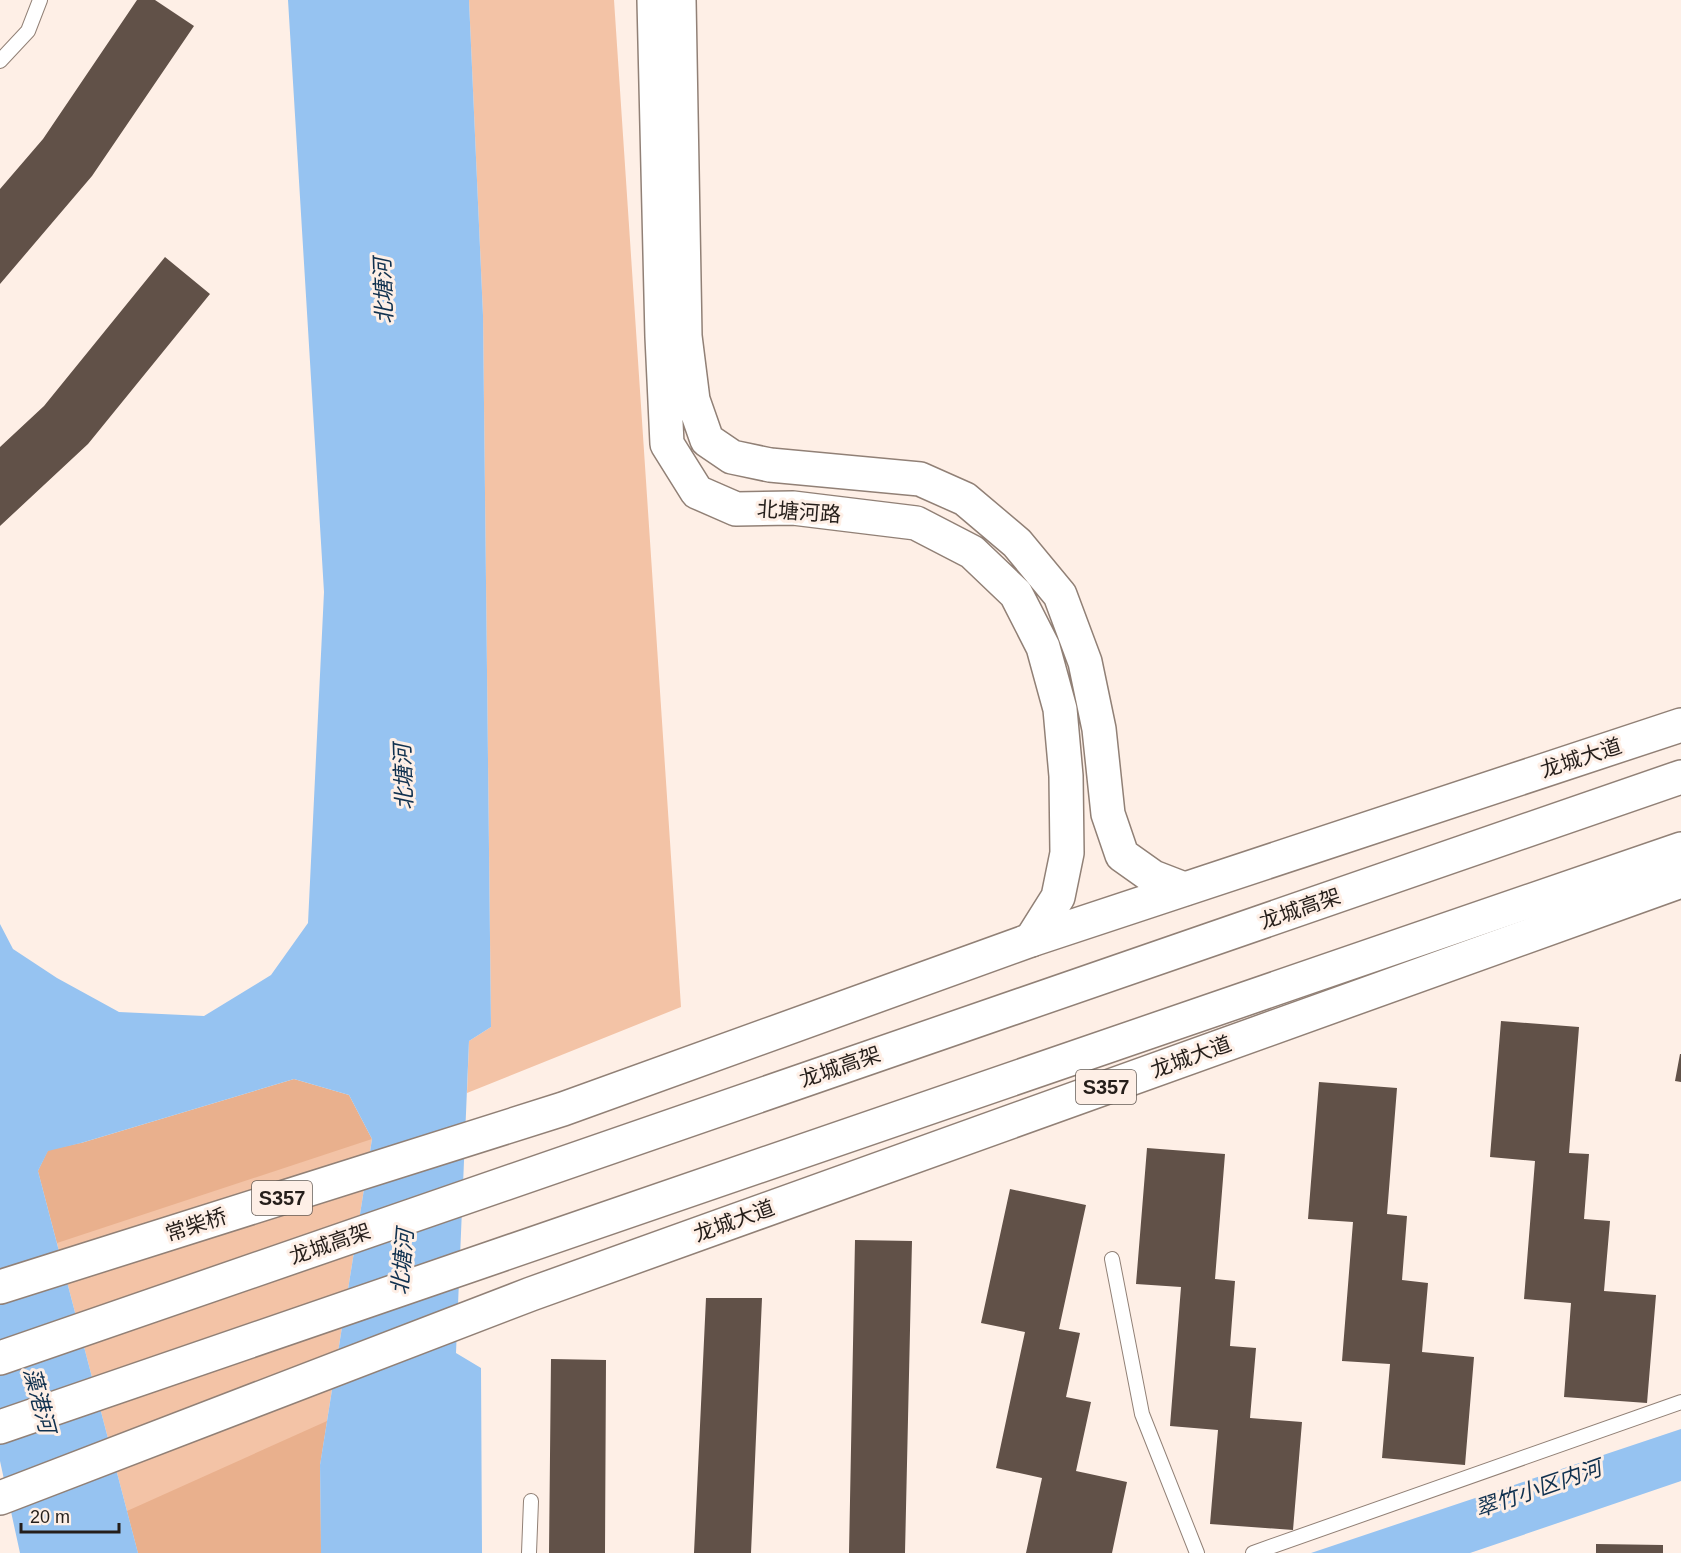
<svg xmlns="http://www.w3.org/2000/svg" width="1681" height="1553" font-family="Helvetica,'Noto Sans SC',sans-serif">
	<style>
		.green { fill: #f3c3a6 }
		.forest { fill: #e9b08d }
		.water { fill: #96c3f1 }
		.building { fill: #615148 }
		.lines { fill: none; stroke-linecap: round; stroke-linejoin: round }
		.service-casing { stroke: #918076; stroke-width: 16 }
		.secondary-casing { stroke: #918076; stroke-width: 36 }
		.primary-casing { stroke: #918076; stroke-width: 36 }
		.trunk-casing { stroke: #918076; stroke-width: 36 }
		.service { stroke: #fff; stroke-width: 14 }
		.secondary { stroke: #fff; stroke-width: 33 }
		.primary { stroke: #fff; stroke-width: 33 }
		.trunk { stroke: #fff; stroke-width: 33 }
		.labels { text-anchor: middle; stroke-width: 6; stroke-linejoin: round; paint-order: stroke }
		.shield { fill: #feefe6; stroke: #665d57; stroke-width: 1.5 }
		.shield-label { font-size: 20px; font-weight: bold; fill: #251e1a }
		.street-label { font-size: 21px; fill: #251e1a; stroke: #feefe6 }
		.water-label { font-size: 22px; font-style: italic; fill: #10314f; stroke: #feefe6 }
	</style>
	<rect width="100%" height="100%" fill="#feefe6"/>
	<!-- green -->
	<path class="green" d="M 469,0 L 614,0 L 681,1007 L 467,1093 L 469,1041 L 491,1027 L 483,315 Z
		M 372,1139 L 320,1465 L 321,1553 L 138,1553 L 38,1171 L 48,1150 L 81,1143 Z"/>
	<!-- forest -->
	<path class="forest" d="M 294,1079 L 349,1095 L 372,1139 L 57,1243 L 38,1171 L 48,1150 L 81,1143 Z
		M 327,1421 L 320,1465 L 321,1553 L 138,1553 L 127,1511 Z"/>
	<!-- water -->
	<path class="water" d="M 288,0 L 469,0 L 483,315 L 491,1027 L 469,1041 L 456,1353 L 481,1368 L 482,1553 L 321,1553 L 320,1465 L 372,1139 L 349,1095 L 294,1079 L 81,1143 L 48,1151 L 38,1171 L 138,1553 L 20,1553 L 0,1461 L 0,924 L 13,949 L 57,978 L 119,1012 L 204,1016 L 271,975 L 308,923 L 324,592 Z
		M 1681,1429 L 1681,1481 L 1470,1553 L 1311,1553 Z"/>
	<!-- building -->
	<path class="building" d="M 137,0 L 155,0 L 194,26 L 92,176 L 0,284 L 0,189 L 43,139 Z
		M 165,257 L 210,294 L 88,444 L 0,526 L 0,447 L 44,406 Z
		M 1501,1021 L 1579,1027 L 1569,1153 L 1589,1154 L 1584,1219 L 1610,1221 L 1604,1291 L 1656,1295 L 1647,1403 L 1564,1397 L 1571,1303 L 1524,1299 L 1535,1161 L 1490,1157 Z
		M 1680,1054 L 1681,1054 L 1681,1082 L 1675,1081 Z
		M 1319,1082 L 1397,1088 L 1387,1214 L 1407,1216 L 1402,1280 L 1428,1283 L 1422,1352 L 1474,1357 L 1465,1465 L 1382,1458 L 1390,1364 L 1342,1361 L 1353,1222 L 1308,1219 Z
		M 1147,1148 L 1225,1154 L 1215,1279 L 1235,1281 L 1230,1346 L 1256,1348 L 1250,1418 L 1302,1422 L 1293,1530 L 1210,1524 L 1218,1430 L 1170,1426 L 1181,1287 L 1136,1284 Z
		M 1010,1189 L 1086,1205 L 1059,1329 L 1080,1333 L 1066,1397 L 1091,1402 L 1076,1471 L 1127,1482 L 1112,1553 L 1026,1553 L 1042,1478 L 996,1468 L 1025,1332 L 981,1323 Z
		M 855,1240 L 912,1241 L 905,1553 L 849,1553 Z
		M 706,1298 L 762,1298 L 751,1553 L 694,1553 Z
		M 551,1359 L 606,1360 L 605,1553 L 549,1553 Z
		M 1596,1544 L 1663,1545 L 1663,1553 L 1596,1553 Z"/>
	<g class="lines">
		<defs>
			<path id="service" d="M 0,61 L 28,31 L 40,0
				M 1112,1259 L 1142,1414 L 1197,1553
				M 529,1553 L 531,1501
				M 1253,1553 L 1681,1402"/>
			<path id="secondary" d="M 654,0 L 662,337 L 667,444 L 697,492 L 736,509 L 793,508 L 916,523 L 972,552 L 1016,594 L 1043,647 L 1060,709 L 1066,776 L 1067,853 L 1058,897 L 1031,940
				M 679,0 L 685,336 L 693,400 L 707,440 L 732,457 L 770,465 L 920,479 L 965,499 L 1017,543 L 1060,595 L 1085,662 L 1099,729 L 1108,814 L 1122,855 L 1153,877 L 1184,889"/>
			<path id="primary" d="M 0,1287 L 563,1109 L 1031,940 L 1681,725
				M 0,1498 L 531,1294 L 1681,881"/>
			<path id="trunk" d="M 0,1358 L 1681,777
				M 0,1427 L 1681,849"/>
		</defs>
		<!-- service casing -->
		<use href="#service" class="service-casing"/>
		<!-- secondary casing -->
		<use href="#secondary" class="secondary-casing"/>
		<!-- primary casing -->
		<use href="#primary" class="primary-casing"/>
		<!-- trunk casing -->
		<use href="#trunk" class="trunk-casing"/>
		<!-- service -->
		<use href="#service" class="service"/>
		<!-- secondary -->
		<use href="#secondary" class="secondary"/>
		<!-- primary -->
		<use href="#primary" class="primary"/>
		<!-- trunk -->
		<use href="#trunk" class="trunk"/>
	</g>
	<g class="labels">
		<!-- shield labels -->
		<g class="shield">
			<rect x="1076" y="1070" width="60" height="34" rx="4.5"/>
			<rect x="252" y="1181" width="60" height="34" rx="4.5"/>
		</g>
		<g class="shield-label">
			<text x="1106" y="1094">S357</text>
			<text x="282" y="1205">S357</text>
		</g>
		<!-- street labels -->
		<g class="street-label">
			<text transform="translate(799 512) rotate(4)" y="7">北塘河路</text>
			<text transform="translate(1581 758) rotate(-18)" y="7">龙城大道</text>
			<text transform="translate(1300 909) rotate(-19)" y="7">龙城高架</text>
			<text transform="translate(1191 1057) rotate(-20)" y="7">龙城大道</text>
			<text transform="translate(840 1067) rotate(-19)" y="7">龙城高架</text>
			<text transform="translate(734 1221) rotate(-20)" y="7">龙城大道</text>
			<text transform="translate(196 1225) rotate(-18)" y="7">常柴桥</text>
			<text transform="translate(330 1244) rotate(-19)" y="7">龙城高架</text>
		</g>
		<!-- water labels -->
		<g class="water-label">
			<text transform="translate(383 291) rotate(-92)" y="8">北塘河</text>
			<text transform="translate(403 777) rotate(-92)" y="8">北塘河</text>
			<text transform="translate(402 1262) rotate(-85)" y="8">北塘河</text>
			<text transform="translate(40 1400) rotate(75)" y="8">藻港河</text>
			<text transform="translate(1538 1488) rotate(-19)" y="8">翠竹小区内河</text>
		</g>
	</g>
	<!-- scale -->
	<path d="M21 1523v9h98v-9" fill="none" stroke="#251e1a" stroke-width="3"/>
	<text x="30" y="1523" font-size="18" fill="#251e1a" stroke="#feefe6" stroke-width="4.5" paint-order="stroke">20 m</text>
</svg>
